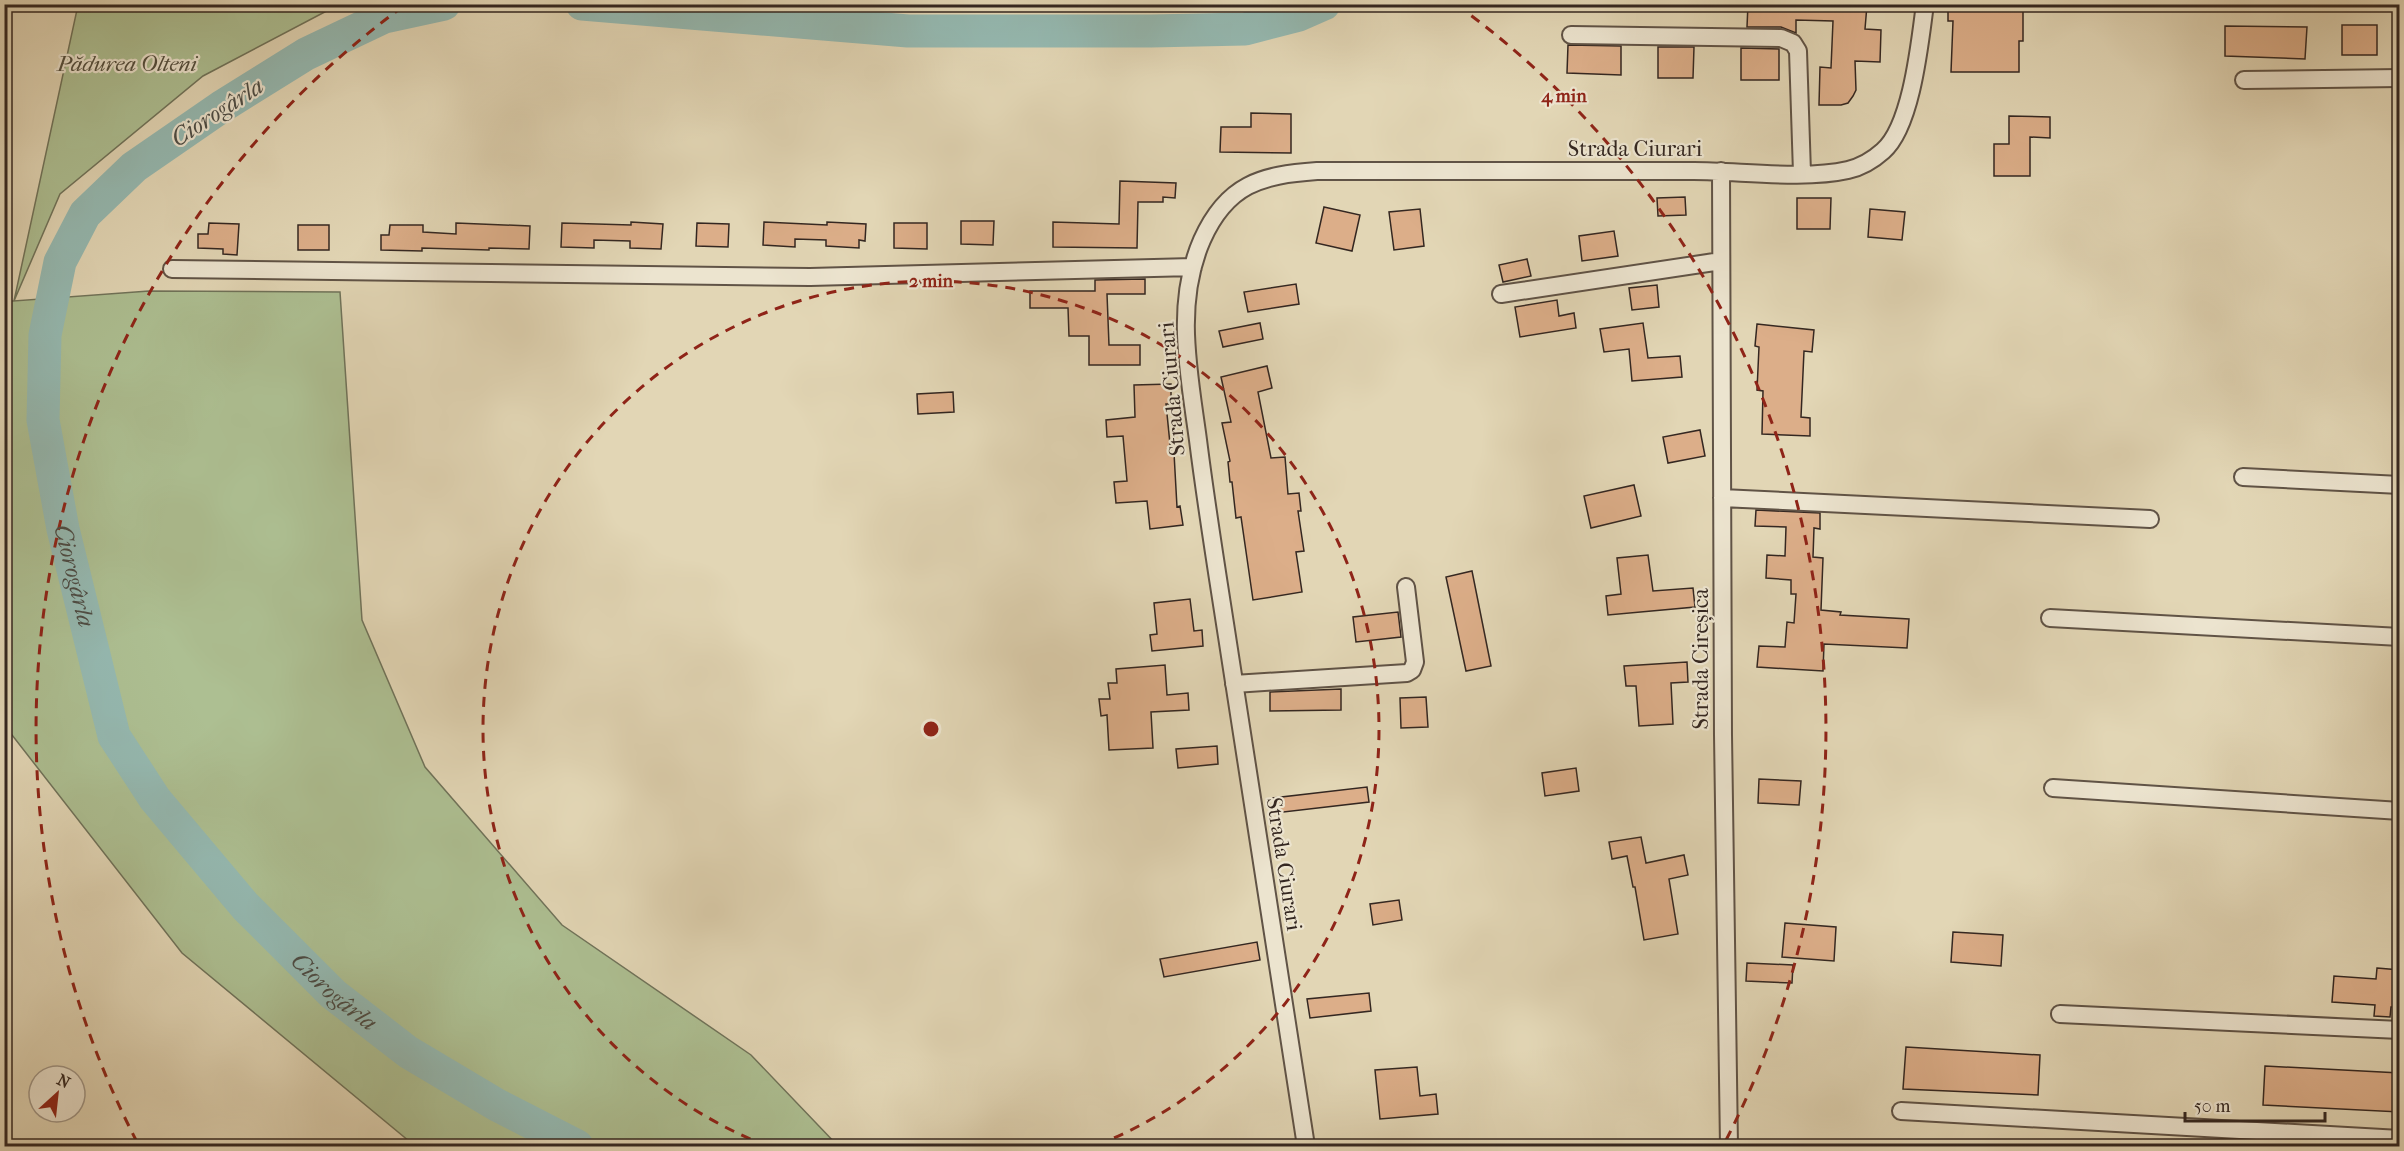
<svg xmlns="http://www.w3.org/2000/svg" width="2404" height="1151" font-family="'IM FELL French Canon',serif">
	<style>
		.green { fill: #adbf92; stroke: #70735a; stroke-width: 1.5 }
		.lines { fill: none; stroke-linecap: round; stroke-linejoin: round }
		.river { stroke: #95b9b1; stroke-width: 33 }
		.building { fill: #dcae89; stroke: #342721; stroke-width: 1.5 }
		.minor-casing { stroke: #605346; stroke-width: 20 }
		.minor { stroke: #ece4cf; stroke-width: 16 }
		.ring { fill: none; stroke: #8f2418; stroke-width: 3; stroke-dasharray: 10 8 }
		.labels { text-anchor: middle; stroke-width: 4.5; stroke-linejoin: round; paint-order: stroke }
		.park-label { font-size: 22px; font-style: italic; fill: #524d3d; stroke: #ece4cf }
		.street-label { font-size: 22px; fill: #342721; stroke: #ece4cf }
		.water-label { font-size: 24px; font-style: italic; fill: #4c4c45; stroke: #ece4cf }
		.centre { fill: #8f2418; stroke: #ece4cf; stroke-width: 3 }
		.ring-label { font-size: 18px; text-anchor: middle; font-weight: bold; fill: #8f2418; stroke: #ece4cf; stroke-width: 4.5; stroke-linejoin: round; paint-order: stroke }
	</style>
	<rect width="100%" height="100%" fill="#e2d6b5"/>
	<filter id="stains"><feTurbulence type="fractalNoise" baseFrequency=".00333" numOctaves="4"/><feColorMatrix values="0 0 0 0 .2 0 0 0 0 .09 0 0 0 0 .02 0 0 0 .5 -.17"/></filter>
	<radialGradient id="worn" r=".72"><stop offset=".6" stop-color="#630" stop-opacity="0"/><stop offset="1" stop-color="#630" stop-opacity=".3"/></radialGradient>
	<!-- green -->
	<path class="green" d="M 78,5 L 338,5 L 203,76 L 60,194 L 14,301 L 149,291 L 340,292 L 362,620 L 425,767 L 562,925 L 751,1055 L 838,1146 L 415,1146 L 182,953 L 5,726 L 5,301 L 14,301 Z"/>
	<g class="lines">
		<!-- river -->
		<g class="river">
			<path id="s1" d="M 444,4 L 384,17 L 306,54 L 221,107 L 134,167 L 85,214 L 60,262 L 45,335 L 43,420 L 63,529 L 114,736 L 155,799 L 245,906 L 333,994 L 408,1052 L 497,1105 L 577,1146"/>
			<path d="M 582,4 L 908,31 L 1151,31 L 1245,29 L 1299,15 L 1324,4"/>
		</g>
	</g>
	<!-- building -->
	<path class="building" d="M 1748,4 L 1867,5 L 1865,29 L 1881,30 L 1880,62 L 1855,61 L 1856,90 L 1853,96 L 1848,103 L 1841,105 L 1819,105 L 1820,67 L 1831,68 L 1833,21 L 1796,20 L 1796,33 L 1781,27 L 1747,27 Z
		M 1948,4 L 2023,4 L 2023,41 L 2019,41 L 2019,72 L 1951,72 L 1953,21 L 1948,21 Z
		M 2342,25 L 2377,25 L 2377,55 L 2342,55 Z
		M 2225,26 L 2307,27 L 2305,59 L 2225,56 Z
		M 1568,45 L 1621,46 L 1621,75 L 1567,73 Z
		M 1658,47 L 1694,47 L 1693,78 L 1658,78 Z
		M 1741,48 L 1779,49 L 1779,80 L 1741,80 Z
		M 1251,113 L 1291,114 L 1291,153 L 1220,152 L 1221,127 L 1251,127 Z
		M 2009,116 L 2050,117 L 2050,138 L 2030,137 L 2030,176 L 1994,176 L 1994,144 L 2009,144 Z
		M 1120,181 L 1176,183 L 1175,198 L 1163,197 L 1163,202 L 1138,202 L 1137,248 L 1053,247 L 1053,222 L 1119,224 Z
		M 1685,197 L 1686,215 L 1658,216 L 1657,198 Z
		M 1797,198 L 1831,198 L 1830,229 L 1797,229 Z
		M 1324,207 L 1360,215 L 1352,251 L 1316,243 Z
		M 1420,209 L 1424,246 L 1394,250 L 1389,212 Z
		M 1870,209 L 1905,212 L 1902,240 L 1868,237 Z
		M 961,221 L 994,221 L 993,245 L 961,244 Z
		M 631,222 L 663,224 L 661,249 L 630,248 L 630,241 L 594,240 L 594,248 L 561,247 L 562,223 L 631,225 Z
		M 764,222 L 827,225 L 827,222 L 866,224 L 865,241 L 859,240 L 859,248 L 826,246 L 826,240 L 795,239 L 795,247 L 763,245 Z
		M 209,223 L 239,224 L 237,255 L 223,254 L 223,249 L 198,248 L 198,234 L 208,234 Z
		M 456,223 L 530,226 L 529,249 L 489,248 L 489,250 L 422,248 L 422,251 L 381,250 L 381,235 L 389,235 L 390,225 L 423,225 L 423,232 L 456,234 Z
		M 697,223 L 729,224 L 728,247 L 696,246 Z
		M 894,223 L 927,223 L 927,249 L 894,248 Z
		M 298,225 L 329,225 L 329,250 L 298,250 Z
		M 1614,231 L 1618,256 L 1582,261 L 1579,236 Z
		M 1527,259 L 1531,276 L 1503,282 L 1499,265 Z
		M 1145,279 L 1145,294 L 1107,294 L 1109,345 L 1140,345 L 1140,365 L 1089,365 L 1089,336 L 1069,336 L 1068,308 L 1030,308 L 1030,291 L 1095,291 L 1095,280 Z
		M 1296,284 L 1299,304 L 1248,312 L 1244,292 Z
		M 1657,285 L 1659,307 L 1632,310 L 1629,288 Z
		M 1557,300 L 1559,316 L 1574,313 L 1576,328 L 1520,337 L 1515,307 Z
		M 1260,323 L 1263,339 L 1223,347 L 1219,331 Z
		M 1643,323 L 1648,358 L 1680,356 L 1682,377 L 1632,381 L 1629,349 L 1604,352 L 1600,329 Z
		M 1757,324 L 1814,330 L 1812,352 L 1804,351 L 1801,417 L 1810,418 L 1810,436 L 1762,434 L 1763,391 L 1757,390 L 1759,347 L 1755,346 Z
		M 1267,366 L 1272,388 L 1258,392 L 1271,458 L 1285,457 L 1288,494 L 1299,493 L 1301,511 L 1298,511 L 1304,551 L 1296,552 L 1302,592 L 1253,600 L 1241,517 L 1236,518 L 1232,482 L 1230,482 L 1228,462 L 1230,461 L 1222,423 L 1231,422 L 1221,377 Z
		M 1171,384 L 1171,404 L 1166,404 L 1171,454 L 1174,453 L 1177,507 L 1180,506 L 1183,525 L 1150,529 L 1147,501 L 1116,503 L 1114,482 L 1127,481 L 1123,436 L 1107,437 L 1106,420 L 1135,417 L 1134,385 Z
		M 953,392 L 954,412 L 918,414 L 917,394 Z
		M 1700,430 L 1705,456 L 1668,463 L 1663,437 Z
		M 1634,485 L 1641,516 L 1591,528 L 1584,496 Z
		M 1756,510 L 1820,513 L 1820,529 L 1814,528 L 1813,557 L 1823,558 L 1821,610 L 1841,612 L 1840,615 L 1909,619 L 1907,648 L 1824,644 L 1823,671 L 1757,667 L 1759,646 L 1785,647 L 1787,622 L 1794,623 L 1796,594 L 1791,594 L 1791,580 L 1766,578 L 1767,555 L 1785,556 L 1786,527 L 1755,526 Z
		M 1648,555 L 1653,591 L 1693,588 L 1695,607 L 1608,615 L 1606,596 L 1621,594 L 1617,558 Z
		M 1472,571 L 1491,666 L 1466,671 L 1446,577 Z
		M 1190,599 L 1194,631 L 1202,630 L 1203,646 L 1152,651 L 1150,635 L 1157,634 L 1154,603 Z
		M 1398,612 L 1401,637 L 1356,642 L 1353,617 Z
		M 1687,662 L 1688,682 L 1671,683 L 1673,724 L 1639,726 L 1636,686 L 1626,686 L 1624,666 Z
		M 1165,665 L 1167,695 L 1188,693 L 1189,710 L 1151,712 L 1153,748 L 1109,750 L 1107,715 L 1101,716 L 1099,699 L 1110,699 L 1108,683 L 1117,683 L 1116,669 Z
		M 1341,689 L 1341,710 L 1270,711 L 1270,692 Z
		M 1426,697 L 1428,727 L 1401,728 L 1400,698 Z
		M 1217,746 L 1218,764 L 1178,768 L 1176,749 Z
		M 1576,768 L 1579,791 L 1545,796 L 1542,773 Z
		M 1759,779 L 1801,781 L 1799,805 L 1758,803 Z
		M 1367,787 L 1369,802 L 1275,813 L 1273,798 Z
		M 1641,837 L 1646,863 L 1684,855 L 1688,875 L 1669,879 L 1678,934 L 1644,940 L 1635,887 L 1633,887 L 1627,856 L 1612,859 L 1609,842 Z
		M 1399,900 L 1402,920 L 1373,925 L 1370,904 Z
		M 1785,923 L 1836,927 L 1834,961 L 1782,957 Z
		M 1953,932 L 2003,935 L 2001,966 L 1951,962 Z
		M 1257,942 L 1260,960 L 1164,977 L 1160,959 Z
		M 1747,963 L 1793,965 L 1792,983 L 1746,981 Z
		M 2377,968 L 2400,970 L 2400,1007 L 2391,1007 L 2390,1017 L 2374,1016 L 2375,1005 L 2332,1002 L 2334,976 L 2376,979 Z
		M 1369,993 L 1371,1011 L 1310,1018 L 1307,999 Z
		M 1906,1047 L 2040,1055 L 2038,1095 L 1903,1089 Z
		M 2265,1066 L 2400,1073 L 2400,1112 L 2263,1105 Z
		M 1417,1067 L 1420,1096 L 1436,1094 L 1438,1114 L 1380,1119 L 1375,1070 Z"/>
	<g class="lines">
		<defs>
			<path id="minor" d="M 1571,35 L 1781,38 L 1793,43 L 1798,51 L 1802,173
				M 2244,80 L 2400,78
				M 1721,171 L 1723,735 L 1729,1146
				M 172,269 L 810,277 L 1193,267
				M 1501,294 L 1721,261
				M 2243,477 L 2400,485
				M 1722,498 L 2150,519
				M 2050,618 L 2400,637
				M 1234,684 L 1407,673 L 1412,670 L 1415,662 L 1406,587
				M 2053,788 L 2400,811
				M 2060,1014 L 2400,1030
				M 1901,1111 L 2400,1139
				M 1306,1146 C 1281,983 1255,820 1230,656 C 1219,584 1207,512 1198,440 C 1189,373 1174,304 1202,240 C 1227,184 1261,175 1317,171 C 1442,171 1568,171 1694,171 C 1740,171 1804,180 1848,170 C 1861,167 1873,160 1883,151 C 1912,126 1920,41 1925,4"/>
		</defs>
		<!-- minor casing -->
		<use href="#minor" class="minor-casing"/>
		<!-- minor -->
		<use href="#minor" class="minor"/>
	</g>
	<!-- distance rings -->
	<g class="ring">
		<path d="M767 1146A448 448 0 1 1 1095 1146"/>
		<path d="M137 1142A895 895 0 0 1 405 5M1457 5A895 895 0 0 1 1725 1142"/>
	</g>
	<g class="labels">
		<!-- park labels -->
		<g class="park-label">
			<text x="127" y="71">Pădurea Olteni</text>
		</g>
		<!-- street labels -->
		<g class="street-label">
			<text x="1635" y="156">Strada Ciurari</text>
			<text transform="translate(1171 389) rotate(-95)" y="8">Strada Ciurari</text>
			<text transform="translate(1700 659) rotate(-90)" y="8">Strada Cireșica</text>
			<text transform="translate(1285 864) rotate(81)" y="8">Strada Ciurari</text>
		</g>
		<!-- water labels -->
		<g class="water-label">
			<text transform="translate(217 112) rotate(-33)" y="8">Ciorogârla</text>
			<text dy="8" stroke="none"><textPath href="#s1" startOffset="794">Ciorogârla</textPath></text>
			<text dy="8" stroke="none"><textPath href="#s1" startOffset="1298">Ciorogârla</textPath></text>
		</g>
	</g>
	<circle cx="931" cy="729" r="9" class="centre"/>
	<g class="ring-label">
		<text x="1564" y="102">4 min</text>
		<text x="931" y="287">2 min</text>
	</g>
	<!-- margin -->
	<rect width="2404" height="1151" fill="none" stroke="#e2d6b5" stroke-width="24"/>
	<rect x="6" y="6" width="2392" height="1139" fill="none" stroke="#342721" stroke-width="3"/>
	<rect x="12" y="12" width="2380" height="1127" fill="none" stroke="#342721" stroke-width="1.5"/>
	<!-- north arrow -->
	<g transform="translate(57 1094) rotate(27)"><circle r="28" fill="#ece4cf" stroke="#a29889" stroke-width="1.5"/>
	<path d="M0-4.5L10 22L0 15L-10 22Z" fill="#8f2418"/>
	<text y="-9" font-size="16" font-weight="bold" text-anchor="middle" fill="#342721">N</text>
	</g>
	<!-- scale -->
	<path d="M2185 1112v9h140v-9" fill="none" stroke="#342721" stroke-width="3"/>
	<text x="2194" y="1112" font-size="18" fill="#342721" stroke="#ece4cf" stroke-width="4.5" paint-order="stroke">50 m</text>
	<rect width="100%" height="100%" filter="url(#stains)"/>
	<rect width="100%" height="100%" fill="url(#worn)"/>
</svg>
